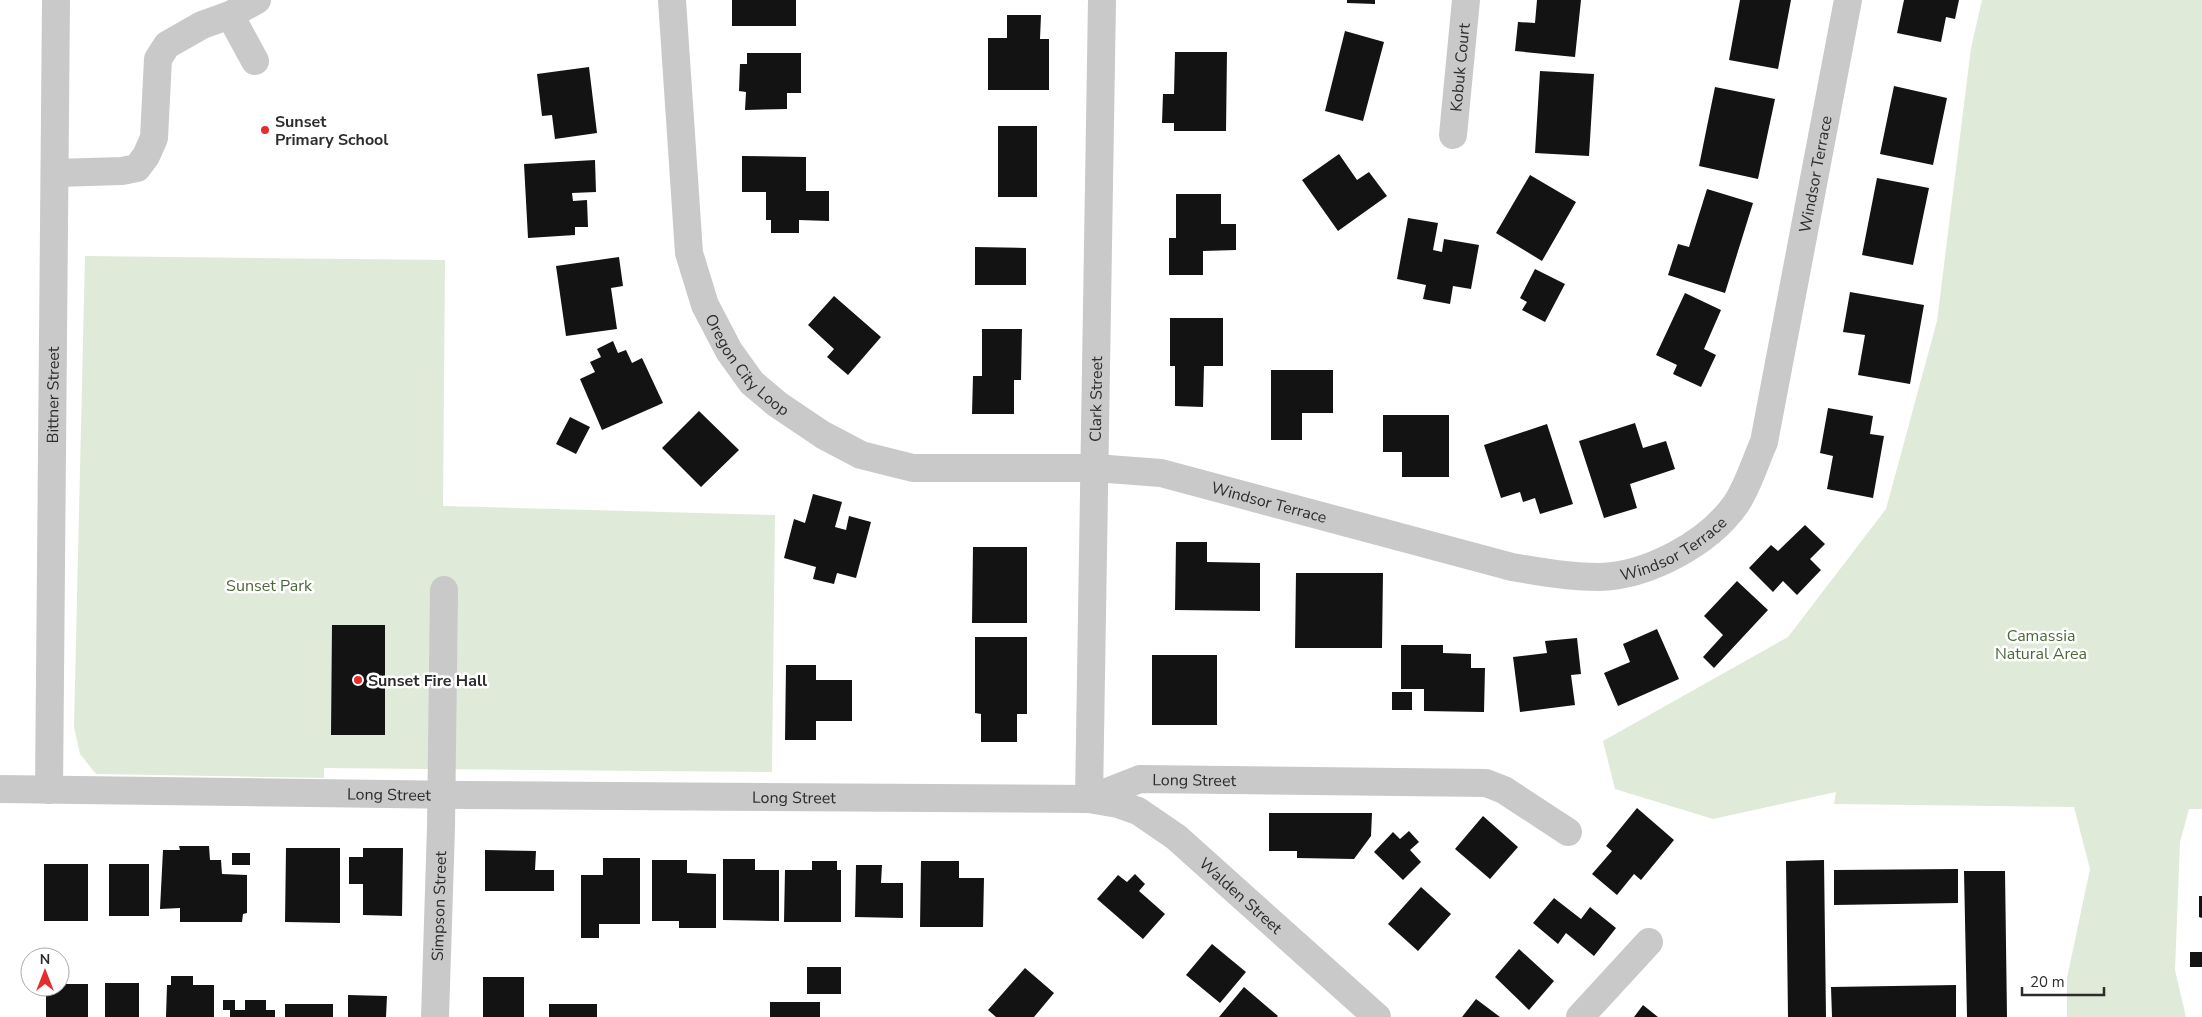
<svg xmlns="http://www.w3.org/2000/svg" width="2202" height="1017" font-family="'Nunito Sans',sans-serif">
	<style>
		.green { fill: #e0ead8 }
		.building { fill: #131313 }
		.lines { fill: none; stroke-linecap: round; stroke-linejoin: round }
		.minor { stroke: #c9c9c9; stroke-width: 28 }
		.poi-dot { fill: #e42d2c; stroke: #fff; stroke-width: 2 }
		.labels { text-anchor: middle; stroke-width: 5; stroke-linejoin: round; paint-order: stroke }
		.street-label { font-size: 16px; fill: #2c2c2c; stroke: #fff }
		.poi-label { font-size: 16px; font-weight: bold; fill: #2c2c2c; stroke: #fff; text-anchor: start }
		.park-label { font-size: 16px; fill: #4b673a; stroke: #fff }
	</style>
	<rect width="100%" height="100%" fill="#fff"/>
	<!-- green -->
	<path class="green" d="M 1982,0 L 2202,0 L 2202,809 L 2189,809 L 2180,842 L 2175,970 L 2186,1017 L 2067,1017 L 2067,978 L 2090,869 L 2074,807 L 1834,804 L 1836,792 L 1713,819 L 1615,789 L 1603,741 L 1788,637 L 1886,509 L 1937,321 L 1971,48 Z
		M 85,256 L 445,260 L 443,506 L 775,515 L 772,772 L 324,768 L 324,778 L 96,774 L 80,754 L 74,727 Z"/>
	<!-- building -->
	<path class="building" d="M 732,0 L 796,0 L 796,26 L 732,26 Z
		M 1347,0 L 1375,0 L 1375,4 L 1347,3 Z
		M 1537,0 L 1581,0 L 1575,57 L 1515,51 L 1518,22 L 1535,23 Z
		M 1740,0 L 1791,0 L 1778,69 L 1729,60 Z
		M 1904,0 L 1959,0 L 1955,19 L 1946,17 L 1941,42 L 1897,33 Z
		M 1007,15 L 1041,15 L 1040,39 L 1049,39 L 1049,90 L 988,90 L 988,38 L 1007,38 Z
		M 1345,31 L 1384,42 L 1363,121 L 1325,111 Z
		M 1175,52 L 1227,52 L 1226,131 L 1174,131 L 1174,123 L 1162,123 L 1163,94 L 1174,94 Z
		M 747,53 L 801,53 L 801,93 L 787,93 L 787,109 L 745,110 L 746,92 L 739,91 L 740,64 L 747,64 Z
		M 589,67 L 597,133 L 555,139 L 552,115 L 542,116 L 537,74 Z
		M 1540,71 L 1594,74 L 1589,156 L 1535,153 Z
		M 1894,86 L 1947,98 L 1933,165 L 1880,154 Z
		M 1715,87 L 1775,99 L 1758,179 L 1699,166 Z
		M 998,126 L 1037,126 L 1037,197 L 998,197 Z
		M 1339,154 L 1357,180 L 1369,172 L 1387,196 L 1338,231 L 1302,180 Z
		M 742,156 L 806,157 L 806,191 L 829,191 L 829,221 L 799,220 L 799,233 L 771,233 L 771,220 L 766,220 L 766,192 L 742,192 Z
		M 595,160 L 596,192 L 572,193 L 573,201 L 587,200 L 588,227 L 575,227 L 575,235 L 528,238 L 524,164 Z
		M 1530,175 L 1576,202 L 1542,261 L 1496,233 Z
		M 1877,178 L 1929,188 L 1913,265 L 1862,255 Z
		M 1707,189 L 1753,203 L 1725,293 L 1668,275 L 1678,244 L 1689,247 Z
		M 1176,194 L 1221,194 L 1221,224 L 1236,224 L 1236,250 L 1203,251 L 1203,275 L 1169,275 L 1169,238 L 1176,238 Z
		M 1408,218 L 1438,223 L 1433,250 L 1442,252 L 1444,239 L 1479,245 L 1471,289 L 1453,286 L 1450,304 L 1423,299 L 1426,285 L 1397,279 Z
		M 975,247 L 1026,248 L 1026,285 L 975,285 Z
		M 619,257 L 623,286 L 611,288 L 617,329 L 566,336 L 556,266 Z
		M 1535,269 L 1565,284 L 1545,322 L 1522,310 L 1527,302 L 1520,298 Z
		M 1850,292 L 1924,305 L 1910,384 L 1858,375 L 1865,335 L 1843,332 Z
		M 1685,293 L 1721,310 L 1704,349 L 1716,355 L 1701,387 L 1673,374 L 1677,365 L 1656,355 Z
		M 834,296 L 881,337 L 848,375 L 827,357 L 834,349 L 808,325 Z
		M 1170,318 L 1223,318 L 1223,366 L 1204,366 L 1203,407 L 1175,406 L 1175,366 L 1170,366 Z
		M 982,329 L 1022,329 L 1021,380 L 1014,380 L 1014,414 L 972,414 L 973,376 L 982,376 Z
		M 613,341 L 618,353 L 626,350 L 632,363 L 642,358 L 663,403 L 602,430 L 580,379 L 595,372 L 590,362 L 601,357 L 597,349 Z
		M 1271,370 L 1333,370 L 1333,413 L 1302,413 L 1302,440 L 1271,440 Z
		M 1828,408 L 1873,416 L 1870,434 L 1884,436 L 1873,498 L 1827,489 L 1833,456 L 1820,453 Z
		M 699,411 L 739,450 L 701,487 L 662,448 Z
		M 1383,415 L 1449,415 L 1449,477 L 1402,477 L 1402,452 L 1383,452 Z
		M 570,417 L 590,427 L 576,454 L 556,444 Z
		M 1635,423 L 1643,448 L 1666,441 L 1675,469 L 1630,484 L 1637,508 L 1604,518 L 1579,441 Z
		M 1547,424 L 1573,504 L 1540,514 L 1535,498 L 1523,502 L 1520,492 L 1501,498 L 1484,445 Z
		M 813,494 L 842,502 L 835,527 L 846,530 L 849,516 L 871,522 L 856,578 L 837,573 L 834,584 L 813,579 L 816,567 L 784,558 L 794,519 L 805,523 Z
		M 1805,525 L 1825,544 L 1810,559 L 1821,570 L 1797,595 L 1783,581 L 1773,592 L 1749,568 L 1771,545 L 1778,551 Z
		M 1176,542 L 1207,542 L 1207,562 L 1260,563 L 1260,611 L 1175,610 Z
		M 973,547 L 1027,547 L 1027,623 L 972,623 Z
		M 1296,573 L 1383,573 L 1382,648 L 1295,648 Z
		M 1737,581 L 1768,610 L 1714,668 L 1703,657 L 1723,635 L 1704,616 Z
		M 332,625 L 385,625 L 385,735 L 331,735 Z
		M 1657,629 L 1679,679 L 1618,706 L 1604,673 L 1630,662 L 1623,644 Z
		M 975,637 L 1027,637 L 1027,714 L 1017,714 L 1017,742 L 981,742 L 981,714 L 975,713 Z
		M 1577,638 L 1581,674 L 1571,675 L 1575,705 L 1520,712 L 1513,657 L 1547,653 L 1545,641 Z
		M 1401,645 L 1443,645 L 1443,653 L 1471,654 L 1471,668 L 1485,668 L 1484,712 L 1424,711 L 1424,689 L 1401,689 Z
		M 1152,655 L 1217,655 L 1217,725 L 1152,725 Z
		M 786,665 L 816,665 L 816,680 L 852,680 L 852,721 L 816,721 L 816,740 L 785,740 Z
		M 1392,692 L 1412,692 L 1412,710 L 1392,710 Z
		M 1637,808 L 1674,840 L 1641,880 L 1634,874 L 1617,895 L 1592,874 L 1612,851 L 1606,846 Z
		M 1269,813 L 1372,813 L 1371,836 L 1354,859 L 1297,858 L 1297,851 L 1269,851 Z
		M 1483,816 L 1518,847 L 1490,879 L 1455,849 Z
		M 1409,831 L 1419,842 L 1410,850 L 1421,862 L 1403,880 L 1374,852 L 1393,832 L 1400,839 Z
		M 179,846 L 209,846 L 210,860 L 221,860 L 222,874 L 247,875 L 247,913 L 243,914 L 242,922 L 180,922 L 180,908 L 160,909 L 163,850 L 180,850 Z
		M 286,848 L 340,848 L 340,923 L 285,922 Z
		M 363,848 L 403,848 L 402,916 L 363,915 L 363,884 L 349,884 L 349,857 L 363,857 Z
		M 485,850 L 536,851 L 535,870 L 554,870 L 554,891 L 485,891 Z
		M 232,853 L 250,853 L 250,865 L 232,865 Z
		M 603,858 L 640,858 L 640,924 L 599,924 L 599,938 L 581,938 L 581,875 L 603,875 Z
		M 723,859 L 755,859 L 755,870 L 779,870 L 779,921 L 723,920 Z
		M 652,860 L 687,860 L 687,873 L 716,874 L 716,928 L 679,928 L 679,921 L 652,921 Z
		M 1824,860 L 1826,1017 L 1788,1017 L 1786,861 Z
		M 812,861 L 837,861 L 837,870 L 841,870 L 841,922 L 784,922 L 785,870 L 812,870 Z
		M 921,861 L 959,861 L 959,878 L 984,878 L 983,927 L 920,927 Z
		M 44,864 L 88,864 L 88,921 L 44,921 Z
		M 109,864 L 149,864 L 149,916 L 109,916 Z
		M 856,865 L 882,865 L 881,883 L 903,883 L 903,918 L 855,917 Z
		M 1958,869 L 1958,903 L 1834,905 L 1834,870 Z
		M 1964,871 L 2005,871 L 2007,1017 L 1967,1017 Z
		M 1135,874 L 1145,884 L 1139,891 L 1165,914 L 1143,939 L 1097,899 L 1118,875 L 1127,882 Z
		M 1421,887 L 1451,914 L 1418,951 L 1388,924 Z
		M 2199,896 L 2202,896 L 2202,918 L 2199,917 Z
		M 1554,898 L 1581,919 L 1590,907 L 1616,928 L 1594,956 L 1566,933 L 1558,944 L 1533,923 Z
		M 1212,944 L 1246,972 L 1220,1003 L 1186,975 Z
		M 1519,949 L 1554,981 L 1529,1010 L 1495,977 Z
		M 2190,952 L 2202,952 L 2202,967 L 2190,967 Z
		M 807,967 L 841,967 L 841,994 L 807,994 Z
		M 1025,968 L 1054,993 L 1034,1017 L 996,1017 L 988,1010 Z
		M 171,976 L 193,976 L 193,985 L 214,985 L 214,1017 L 166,1017 L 167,985 L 171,985 Z
		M 483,977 L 524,977 L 524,1017 L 483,1017 Z
		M 105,983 L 139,983 L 139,1017 L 105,1017 Z
		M 60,984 L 88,984 L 88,1017 L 46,1017 L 46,987 L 60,987 Z
		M 1956,985 L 1956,1017 L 1832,1017 L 1831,987 Z
		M 1244,987 L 1278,1016 L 1277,1017 L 1219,1017 Z
		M 348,995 L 387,996 L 386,1017 L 348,1017 Z
		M 1476,999 L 1500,1017 L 1462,1017 Z
		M 223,1000 L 235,1000 L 235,1010 L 245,1010 L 245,1000 L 266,1000 L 266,1010 L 275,1010 L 275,1017 L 230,1017 L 230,1010 L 223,1010 Z
		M 770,1002 L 820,1002 L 820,1017 L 770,1017 Z
		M 285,1004 L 333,1004 L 333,1017 L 285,1017 Z
		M 549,1004 L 597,1004 L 597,1017 L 549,1017 Z
		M 1643,1005 L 1658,1017 L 1634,1017 Z"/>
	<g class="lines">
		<!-- minor -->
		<g class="minor">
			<path id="s1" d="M 672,0 L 689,253 L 705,305 L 729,351 L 752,383 L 777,404 L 823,435 L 861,455 L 913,468 L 1095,468 L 1161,473 L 1512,567 C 1541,572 1570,577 1599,577 C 1647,576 1708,544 1736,504 C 1748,486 1755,462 1764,442 L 1848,0"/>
			<path d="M 230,15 L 255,61"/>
			<path id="s2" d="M 1453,135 L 1466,0"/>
			<path d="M 55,173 L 122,171 L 137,168 L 146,156 L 154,138 L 158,59 L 167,45 L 202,25 L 230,15 L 257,0"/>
			<path id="s3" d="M 0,789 L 463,795 L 1089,799 L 1140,779 L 1486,783 L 1504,790 L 1568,832"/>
			<path id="s4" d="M 49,790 L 56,0"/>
			<path id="s5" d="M 1089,799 L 1102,0"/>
			<path id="s6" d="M 1089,799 L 1118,804 L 1138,811 L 1176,837 L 1377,1017"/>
			<path id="s7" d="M 435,1017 L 441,827 L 444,590"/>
			<path d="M 1580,1017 L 1649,942"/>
		</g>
	</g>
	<!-- markers -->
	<g class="poi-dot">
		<circle cx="265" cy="130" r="5"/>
		<circle cx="358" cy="680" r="5"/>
	</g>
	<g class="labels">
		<!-- street labels -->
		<g class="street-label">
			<text dy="6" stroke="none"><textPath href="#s2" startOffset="68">Kobuk Court</textPath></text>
			<text dy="6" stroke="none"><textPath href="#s1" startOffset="1784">Windsor Terrace</textPath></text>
			<text dy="6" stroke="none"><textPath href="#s1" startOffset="382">Oregon City Loop</textPath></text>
			<text dy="6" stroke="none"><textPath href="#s4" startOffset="395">Bittner Street</textPath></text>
			<text dy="6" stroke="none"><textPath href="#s5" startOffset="400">Clark Street</textPath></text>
			<text dy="6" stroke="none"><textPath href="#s1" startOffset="944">Windsor Terrace</textPath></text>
			<text dy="6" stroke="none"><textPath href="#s1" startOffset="1364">Windsor Terrace</textPath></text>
			<text dy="6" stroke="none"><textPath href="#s3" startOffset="1198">Long Street</textPath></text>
			<text dy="6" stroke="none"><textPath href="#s3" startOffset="389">Long Street</textPath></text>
			<text dy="6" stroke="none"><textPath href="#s3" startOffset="794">Long Street</textPath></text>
			<text dy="6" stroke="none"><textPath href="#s6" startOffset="184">Walden Street</textPath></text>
			<text dy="6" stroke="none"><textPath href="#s7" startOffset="111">Simpson Street</textPath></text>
		</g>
		<!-- poi labels -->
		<g class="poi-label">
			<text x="275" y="127">Sunset<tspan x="275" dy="18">Primary School</tspan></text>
			<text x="368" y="686">Sunset Fire Hall</text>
		</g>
		<!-- park labels -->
		<g class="park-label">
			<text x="269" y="591">Sunset Park</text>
			<text x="2041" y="641">Camassia<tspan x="2041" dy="18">Natural Area</tspan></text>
		</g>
	</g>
	<!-- north arrow -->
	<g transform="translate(45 972)"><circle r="24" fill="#ffffff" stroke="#ababab"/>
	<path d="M0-4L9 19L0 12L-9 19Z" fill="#e42d2c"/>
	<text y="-8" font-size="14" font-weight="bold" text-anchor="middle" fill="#2c2c2c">N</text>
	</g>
	<!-- scale -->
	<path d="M2022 987v8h82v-8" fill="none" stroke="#2c2c2c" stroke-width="2.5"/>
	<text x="2030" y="987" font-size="15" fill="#2c2c2c" stroke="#ffffff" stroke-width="4" paint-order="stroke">20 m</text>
</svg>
